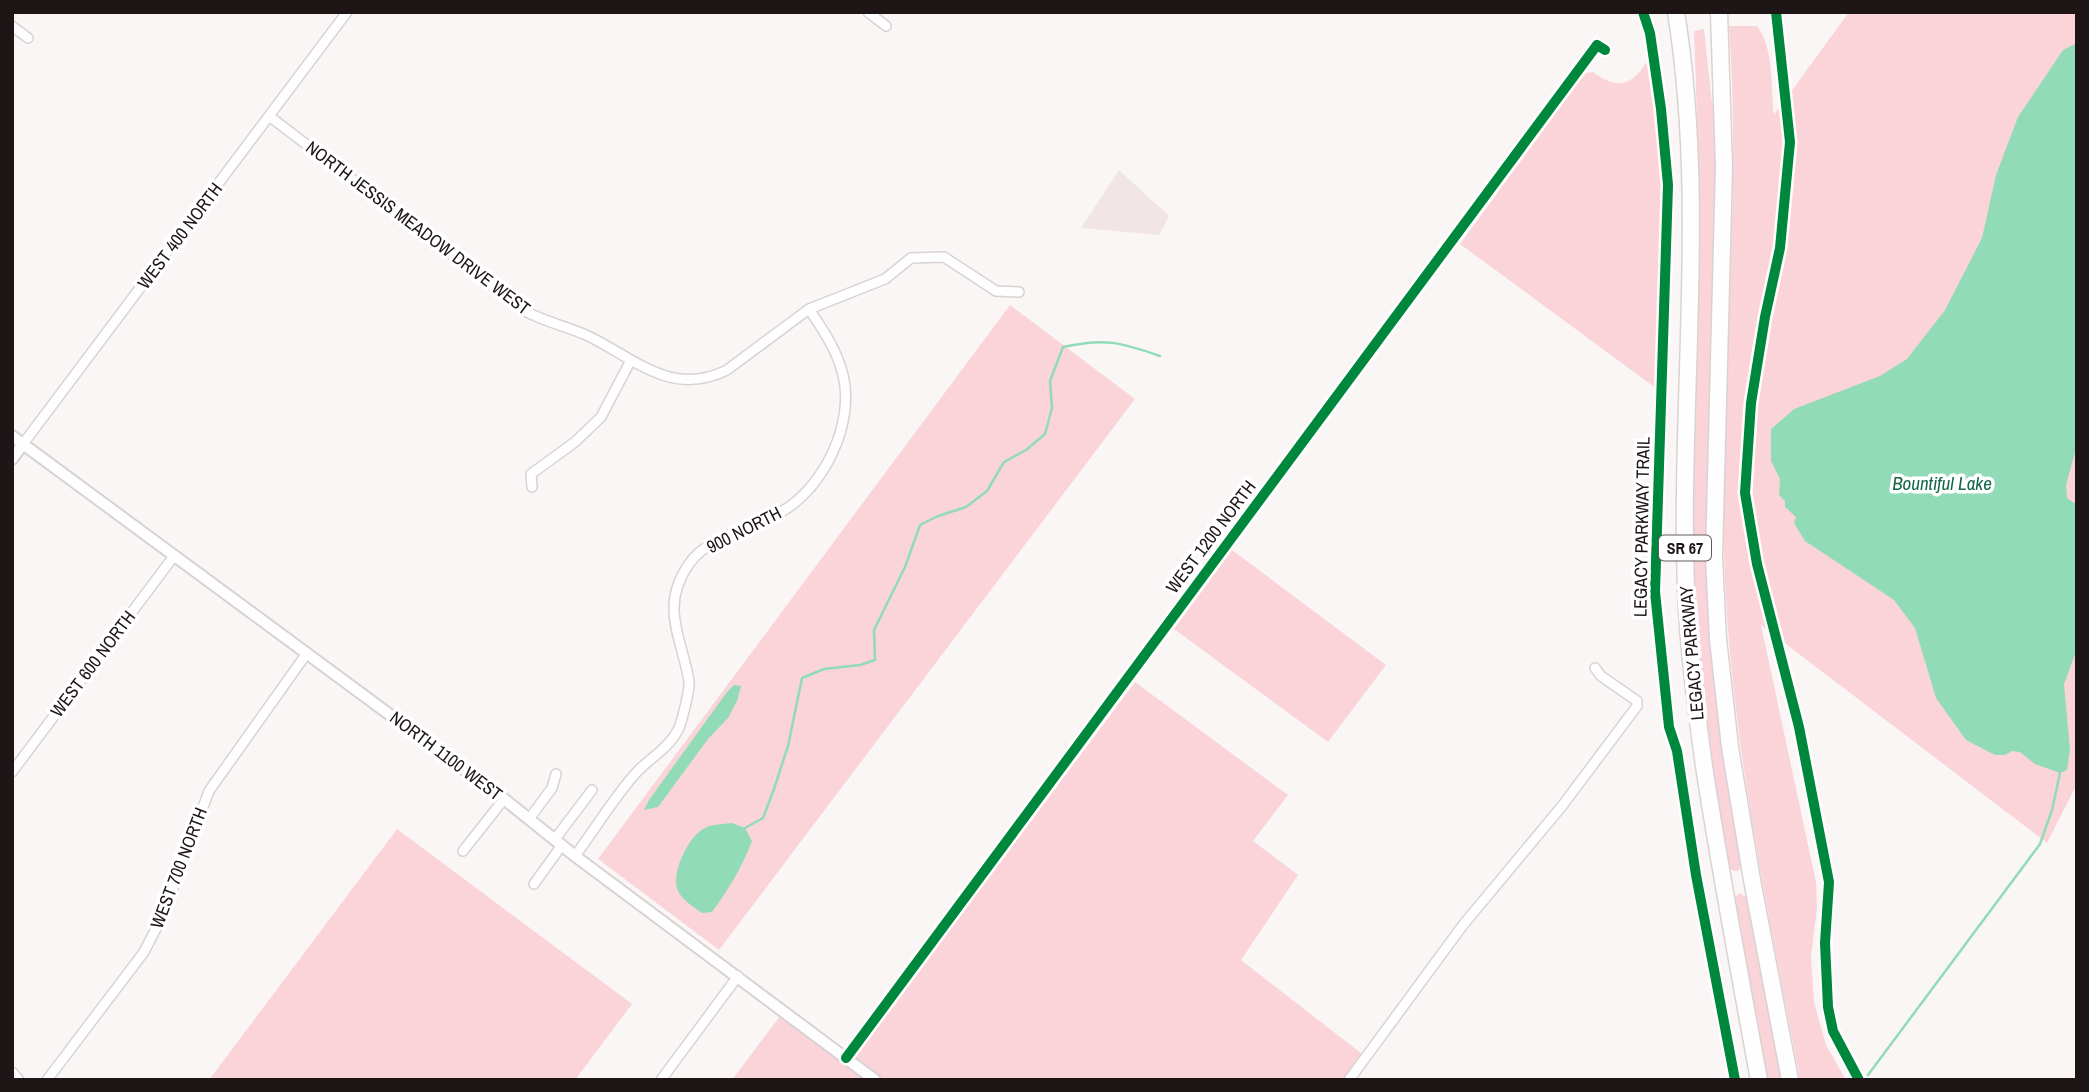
<svg xmlns="http://www.w3.org/2000/svg" width="2089" height="1092" font-family="'Archivo Narrow',sans-serif">
	<style>
		.built { fill: #f2e5e6 }
		.green { fill: #fad4d8 }
		.water { fill: #91dbb8 }
		.lines { fill: none; stroke-linecap: round; stroke-linejoin: round }
		.stream { stroke: #91dbb8; stroke-width: 2.5 }
		.minor-casing { stroke: #d9d2d3; stroke-width: 12 }
		.tertiary-casing { stroke: #d9d2d3; stroke-width: 14 }
		.motorway-casing { stroke: #d9d2d3; stroke-width: 19 }
		.minor { stroke: #fefefe; stroke-width: 9 }
		.tertiary { stroke: #fefefe; stroke-width: 10 }
		.motorway { stroke: #fefefe; stroke-width: 16 }
		.cycleway-casing { stroke: #fff; stroke-width: 15 }
		.cycleway { stroke: #00873e; stroke-width: 10 }
		.labels { text-anchor: middle; stroke-width: 7; stroke-linejoin: round; paint-order: stroke }
		.shield { fill: #fff; stroke: #615b5c; stroke-width: 2 }
		.shield-label { font-size: 16px; font-weight: bold; fill: #1d1516 }
		.street-label { font-size: 18px; fill: #1d1516; stroke: #fff }
		.water-label { font-size: 19px; font-style: italic; fill: #156747; stroke: #fff }
	</style>
	<rect width="100%" height="100%" fill="#fbf6f6"/>
	<!-- built -->
	<path class="built" d="M 1119,170 L 1169,216 L 1159,235 L 1081,228 Z"/>
	<!-- green -->
	<path class="green" d="M 1849,12 L 2077,12 L 2077,784 L 2047,843 L 1761,625 L 1816,882 L 1817,908 L 1811,957 L 1814,1002 L 1826,1045 L 1846,1080 L 1800,1080 C 1767,906 1729,731 1724,553 C 1720,377 1742,202 1729,26 L 1757,26 C 1775,50 1770,87 1774,115 Z
		M 1704,29 L 1712,104 L 1716,104 L 1717,162 L 1706,509 L 1707,566 L 1715,684 L 1742,865 L 1738,871 L 1734,871 L 1730,869 L 1702,705 L 1695,609 L 1693,502 L 1700,201 L 1694,31 Z
		M 1646,63 L 1649,63 L 1658,117 L 1662,180 L 1657,389 L 1460,244 L 1585,73 L 1593,72 C 1615,89 1631,87 1646,63 Z
		M 1010,305 L 1135,399 L 719,950 L 598,859 Z
		M 1232,550 L 1386,665 L 1328,742 L 1174,629 Z
		M 1135,682 L 1288,795 L 1253,841 L 1298,875 L 1241,960 L 1366,1057 L 1348,1080 L 732,1080 L 780,1016 L 848,1066 Z
		M 397,829 L 632,1004 L 575,1080 L 209,1080 Z
		M 1739,893 L 1747,897 L 1782,1080 L 1767,1080 L 1735,898 Z"/>
	<!-- water -->
	<path class="water" d="M 2077,43 L 2077,445 L 2066,485 L 2067,498 L 2074,503 L 2077,502 L 2077,649 L 2064,684 L 2070,750 L 2067,770 L 2060,773 L 2035,764 L 2020,752 L 2012,751 L 2005,755 L 1995,755 L 1966,740 L 1936,698 L 1915,628 L 1894,600 L 1805,541 L 1794,523 L 1796,517 L 1785,507 L 1785,501 L 1779,495 L 1780,479 L 1771,461 L 1771,429 L 1794,409 L 1880,376 L 1907,359 L 1945,310 L 1982,238 L 1996,175 L 2018,117 L 2063,50 Z
		M 734,685 L 741,686 L 737,701 L 728,718 L 708,739 L 658,807 L 644,810 L 649,800 L 727,692 Z
		M 732,823 L 745,828 L 752,841 C 742,867 729,889 712,912 L 702,913 C 694,907 682,900 678,891 C 670,874 689,835 705,828 C 712,824 724,824 732,823 Z"/>
	<g class="lines">
		<!-- stream -->
		<path class="stream" d="M 745,828 L 763,818 L 774,789 L 788,746 L 802,678 L 824,669 L 860,665 L 875,660 L 874,630 L 905,567 L 920,525 L 938,516 L 966,507 L 987,491 L 1004,462 L 1026,450 L 1045,434 L 1052,408 L 1050,381 L 1063,347 C 1105,338 1120,342 1160,356
			M 1868,1075 L 2040,844 L 2052,810 L 2060,773"/>
		<defs>
			<path id="minor" d="M 868,12 L 886,26
				M 1776,12 L 1790,142 L 1780,248 L 1765,317 L 1751,403 L 1745,493 L 1757,564 L 1799,727 L 1829,882 L 1825,943 L 1828,1007 L 1833,1031 L 1859,1080
				M 12,26 L 28,38
				M 269,116 L 525,311 C 545,322 566,326 586,335 C 635,358 671,398 727,370 L 809,309 L 885,279 L 911,258 L 944,257 L 996,291 L 1019,292
				M 23,444 L 347,12
				M 532,487 L 531,474 L 575,442 L 601,417 L 631,360
				M 12,772 L 174,556
				M 529,819 L 552,788 L 556,774
				M 555,839 L 592,790
				M 463,851 L 504,799
				M 575,856 C 595,829 613,799 635,774 C 649,758 669,749 679,728 C 682,720 690,690 689,681 C 682,638 659,607 689,564 C 707,537 753,527 781,512 C 824,488 855,423 843,375 C 837,350 823,330 809,309
				M 534,884 L 562,845
				M 846,1058 L 1597,45 L 1605,50
				M 12,1072 L 19,1080
				M 47,1080 L 144,952 L 163,915 L 209,791 L 307,653
				M 661,1080 L 738,976
				M 1349,1080 L 1463,925 L 1562,806 L 1637,706 L 1637,701 L 1601,676 L 1595,668"/>
			<path id="tertiary" d="M 12,436 L 504,799 L 575,856 L 875,1080
				M 12,459 L 23,444"/>
			<path id="motorway" d="M 1676,12 C 1707,205 1679,396 1686,589 C 1688,648 1696,707 1704,766 C 1720,871 1740,975 1759,1080
				M 1719,12 L 1724,167 L 1714,557 L 1718,639 L 1730,747 L 1752,880 L 1790,1080"/>
		</defs>
		<!-- minor casing -->
		<use href="#minor" class="minor-casing"/>
		<!-- tertiary casing -->
		<use href="#tertiary" class="tertiary-casing"/>
		<!-- motorway casing -->
		<use href="#motorway" class="motorway-casing"/>
		<!-- minor -->
		<use href="#minor" class="minor"/>
		<!-- tertiary -->
		<use href="#tertiary" class="tertiary"/>
		<!-- motorway -->
		<use href="#motorway" class="motorway"/>
		<defs>
			<path id="cycleway" d="M 1643,12 L 1650,33 L 1661,109 L 1668,185 L 1655,592 L 1669,727 L 1677,751 L 1696,875 L 1735,1080
				M 1776,12 L 1790,142 L 1780,248 L 1765,317 L 1751,403 L 1745,493 L 1757,564 L 1799,727 L 1829,882 L 1825,943 L 1828,1007 L 1833,1031 L 1859,1080
				M 846,1058 L 1597,45 L 1605,50"/>
		</defs>
		<!-- cycleway casing -->
		<use href="#cycleway" class="cycleway-casing"/>
		<!-- cycleway -->
		<use href="#cycleway" class="cycleway"/>
	</g>
	<g class="labels">
		<!-- shield labels -->
		<rect class="shield" x="1659" y="535.5" width="52" height="25" rx="5"/>
		<g class="shield-label">
			<text x="1685" y="554">SR 67</text>
		</g>
		<!-- street labels -->
		<g class="street-label">
			<text transform="translate(418 228) rotate(37)" y="6">NORTH JESSIS MEADOW DRIVE WEST</text>
			<text transform="translate(180 236) rotate(-53)" y="6">WEST 400 NORTH</text>
			<text transform="translate(1642 527) rotate(-89)" y="6">LEGACY PARKWAY TRAIL</text>
			<text transform="translate(744 530) rotate(-27)" y="6">900 NORTH</text>
			<text transform="translate(1211 537) rotate(-53)" y="6">WEST 1200 NORTH</text>
			<text transform="translate(1692 653) rotate(-95)" y="6">LEGACY PARKWAY</text>
			<text transform="translate(93 664) rotate(-53)" y="6">WEST 600 NORTH</text>
			<text transform="translate(446 756) rotate(37)" y="6">NORTH 1100 WEST</text>
			<text transform="translate(179 868) rotate(-69)" y="6">WEST 700 NORTH</text>
		</g>
		<!-- water labels -->
		<g class="water-label">
			<text x="1942" y="490">Bountiful Lake</text>
		</g>
	</g>
	<!-- border -->
	<rect width="2089" height="1092" fill="none" stroke="#1d1516" stroke-width="28"/>
</svg>
